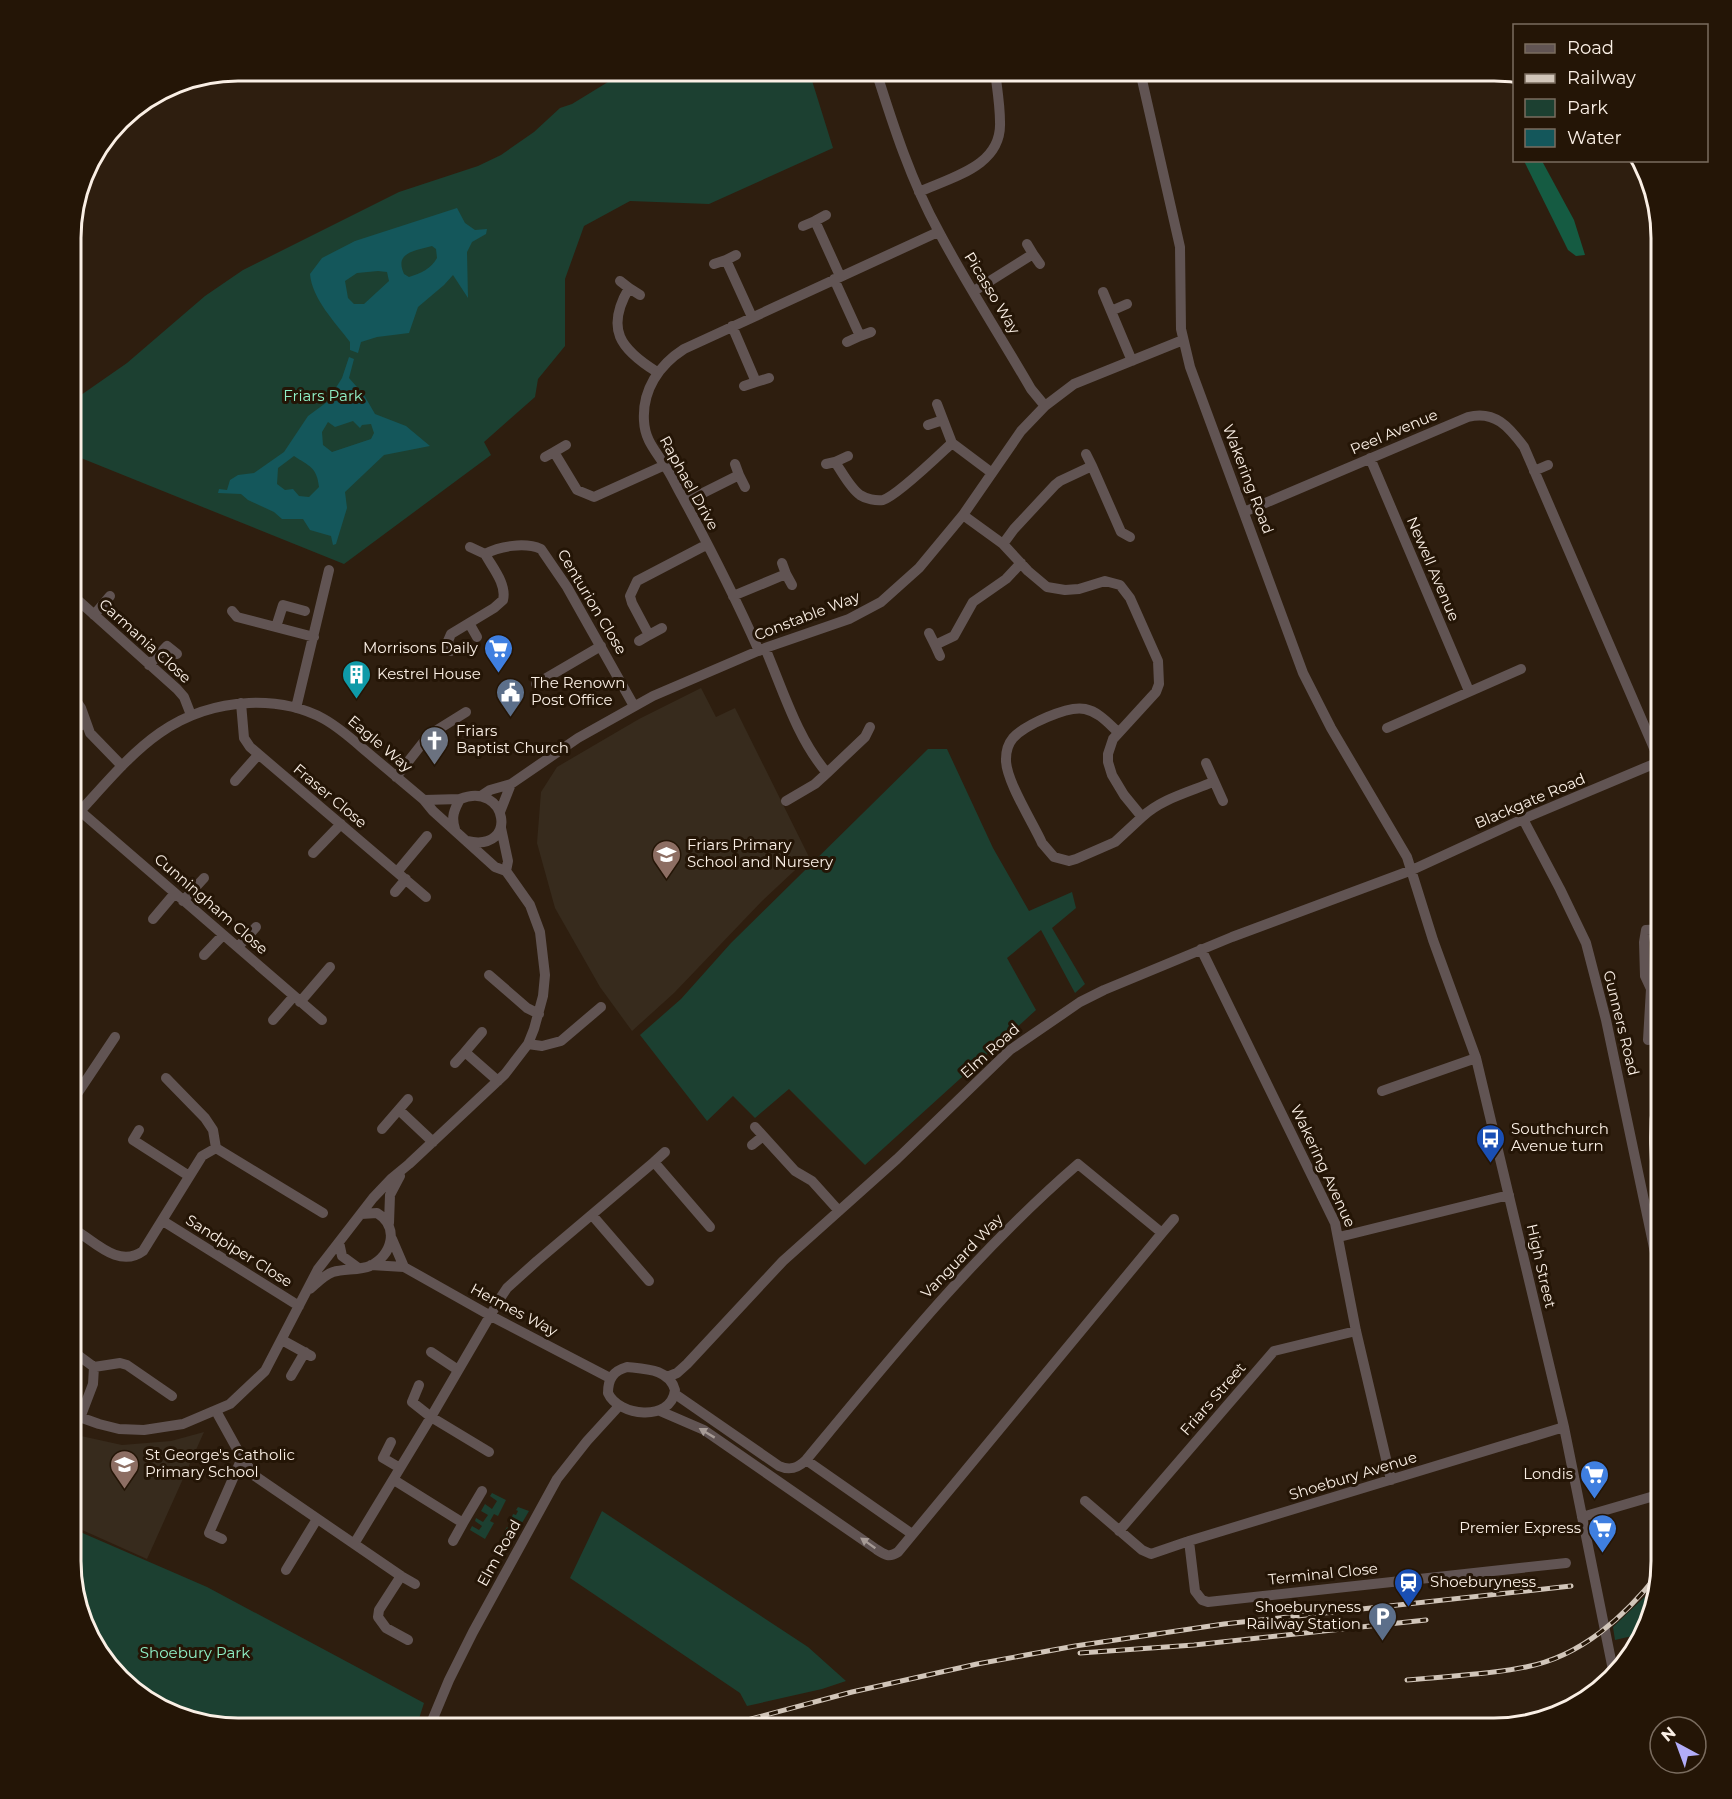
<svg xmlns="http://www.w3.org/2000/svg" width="1732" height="1799" font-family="Montserrat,sans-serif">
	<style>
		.education { fill: #372b1d }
		.green { fill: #1c4031 }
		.forest { fill: #155b42 }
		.water { fill: #14575b; fill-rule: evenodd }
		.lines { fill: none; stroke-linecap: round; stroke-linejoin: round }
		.minor { stroke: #615453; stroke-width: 10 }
		.rail-casing { stroke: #d1c5b9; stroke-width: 5 }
		.rail { stroke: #241506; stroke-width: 3; stroke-dasharray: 9; stroke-linecap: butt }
		.oneway { fill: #a69a95 }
		.labels { text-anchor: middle; stroke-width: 6; stroke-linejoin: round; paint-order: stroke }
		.street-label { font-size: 15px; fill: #faefe5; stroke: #241506 }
		.park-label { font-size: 15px; fill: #90f1c7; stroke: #241506 }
		.poi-label { font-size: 15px; fill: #faefe5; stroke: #241506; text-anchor: start }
		.rim { fill: none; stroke: #faefe5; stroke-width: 3 }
	</style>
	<rect width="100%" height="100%" fill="#2e1e0f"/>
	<!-- education -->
	<path class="education" d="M 701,688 L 716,717 L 735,708 L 809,857 L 762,901 L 674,993 L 632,1031 L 600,987 L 555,908 L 537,843 L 541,792 L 557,767 L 639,719 Z
		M 204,1432 L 147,1559 L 71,1525 L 71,1455 L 81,1436 L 122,1445 L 171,1441 Z"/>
	<!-- green -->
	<path class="green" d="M 626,71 L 809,71 L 833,148 L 709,204 L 630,201 L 584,226 L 565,279 L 565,346 L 538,379 L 535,397 L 484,442 L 491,455 L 344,564 L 71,454 L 71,402 L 127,363 L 205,296 L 243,270 L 399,192 L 478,166 L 501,155 L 534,132 L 560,108 L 572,104 Z
		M 928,749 L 947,749 L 993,848 L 1029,911 L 1072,892 L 1076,908 L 1052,928 L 1085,984 L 1075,993 L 1041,930 L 1007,958 L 1036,1010 L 865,1165 L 789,1089 L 755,1118 L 733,1096 L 707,1121 L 640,1035 L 681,999 L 731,943 Z
		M 492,1493 L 506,1500 L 498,1516 L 494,1514 L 490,1521 L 494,1523 L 485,1539 L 470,1530 L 472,1526 L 479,1530 L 482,1526 L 475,1521 L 476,1518 L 483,1522 L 488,1515 L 481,1511 L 485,1504 L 492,1509 L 497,1501 L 490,1496 Z
		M 518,1507 L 529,1511 L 505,1552 L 496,1546 L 497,1544 L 501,1545 L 503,1540 L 501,1538 L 507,1531 L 505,1530 L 507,1527 L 508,1528 L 510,1525 L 509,1524 L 511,1519 L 513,1520 L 514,1518 L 512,1517 L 513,1514 L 516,1515 L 518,1511 L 516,1510 Z
		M 602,1511 L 808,1647 L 846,1681 L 822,1689 L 747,1706 L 740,1693 L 570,1578 Z
		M 71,1528 L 207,1587 L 424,1703 L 416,1728 L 238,1728 L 164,1711 L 112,1671 L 83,1625 L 71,1561 Z
		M 1656,1586 L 1645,1633 L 1615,1640 L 1613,1627 Z"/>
	<!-- forest -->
	<path class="forest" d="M 1524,161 L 1542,161 L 1574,220 L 1585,255 L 1576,256 L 1568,250 Z"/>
	<!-- water -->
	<path class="water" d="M 457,208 L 465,223 L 475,230 L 487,229 L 486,234 L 472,242 L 467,252 L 468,298 L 453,275 L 444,285 L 418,307 L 409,333 L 377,337 L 361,342 L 358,353 L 350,350 L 350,342 C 335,322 312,299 310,274 L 322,258 L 355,241 ZM 432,246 L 436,249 L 437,258 C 431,269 421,273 409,277 L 404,274 C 394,252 415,251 432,246 ZM 378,271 L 387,272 L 389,281 L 364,304 L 354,304 L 348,298 L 345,281 L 357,273 Z
		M 349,357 L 354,359 L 349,378 L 364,395 L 375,414 L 406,426 L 430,446 L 384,455 L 345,492 L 347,508 L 336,544 L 333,545 L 331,536 L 310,530 L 303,519 L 282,519 L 274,512 L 248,500 L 241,494 L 218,493 L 219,489 L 227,490 L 230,480 L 238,475 L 254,473 L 284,452 L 308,416 L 327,402 L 342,378 ZM 353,421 L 360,428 L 362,425 L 371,424 L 374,433 L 371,439 L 332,452 L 323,445 L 322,432 L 328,422 L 335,427 ZM 294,456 C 309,466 317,467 319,487 L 309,497 L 299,496 L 293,489 L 285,490 L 277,484 L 278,468 Z"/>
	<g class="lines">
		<!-- minor -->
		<path class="minor" d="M 876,71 C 893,125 911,181 939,232 C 967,285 1001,337 1031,389 L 1045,406
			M 1140,71 L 1180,247 L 1181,329 L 1190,367 L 1303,673 L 1331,728 L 1407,857 L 1433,940 L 1476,1058 L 1564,1427 L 1614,1675
			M 919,192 C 952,177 1002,166 1000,122 C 1000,105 997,88 995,71
			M 826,215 L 815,221 L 840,276
			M 803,226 L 815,221
			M 1033,254 L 1040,264
			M 736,255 L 726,260 L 752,317
			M 714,264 L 726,260
			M 834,279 L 860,336 L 871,332
			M 620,281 L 629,288 C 605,329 620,349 657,372
			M 629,288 L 640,295
			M 974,291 L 1033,254 L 1027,244
			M 1103,292 L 1132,361
			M 1111,311 L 1127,304
			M 732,326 L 756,382 L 769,378
			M 847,342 L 860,336
			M 744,386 L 756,382
			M 937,404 L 952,443
			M 928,425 L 943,420
			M 554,452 L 566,445
			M 1086,454 L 1092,466
			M 545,457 L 554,452 L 577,490 L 594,497 L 665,465
			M 1370,458 L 1469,691
			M 835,462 L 848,456
			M 826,464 L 835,462 C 842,472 850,488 860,495 C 866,499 876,501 883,500 C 897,496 939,455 952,443 L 992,473
			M 1534,471 L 1548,465
			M 739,475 L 745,487
			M 685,502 L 739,475 L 735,464
			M 1244,512 L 1468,417 C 1495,410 1509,427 1524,447 L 1660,762
			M 963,515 L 1003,544 L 1028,571 L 1047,587 L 1065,590 L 1079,589 L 1105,581 L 1120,585 L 1130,598 L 1158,661 L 1159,684 L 1156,692 L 1113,739 L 1108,754 L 1108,762 L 1112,775 L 1124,795 L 1142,817 C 1161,799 1189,792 1213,782
			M 1003,544 L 1014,529 L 1055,485 L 1060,481 L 1092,466 L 1121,532 L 1130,537
			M 470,547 L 485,554 C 500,546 525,542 541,549 L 567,587 L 634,706
			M 786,574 L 792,585
			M 71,594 L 177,689 L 184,697 L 191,715
			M 733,596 L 786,574 L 782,563
			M 232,611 L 237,617 L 314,637
			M 94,615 L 110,596
			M 469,623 L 477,637
			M 276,627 L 283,605 L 305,611
			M 929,633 L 935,645
			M 649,635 L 662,628
			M 639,641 L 649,635 L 632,603 L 630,596 L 637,581 L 706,545
			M 765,648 C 783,690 797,738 827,773 L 815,784 L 786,801
			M 451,651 L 448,641 L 451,634 L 494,608 L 503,600 C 507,584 492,567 485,554
			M 759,651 C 736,599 710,548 683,498 C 677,488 672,476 665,466 C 656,451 645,441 644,421 C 642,390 659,365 684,349 L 938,232
			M 940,656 L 935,645 L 954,636 L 973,602 L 1006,579 L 1021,563
			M 149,665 L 167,646 L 177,654
			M 536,684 L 601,646
			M 71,693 L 81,708 L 90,733 L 122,766
			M 241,703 L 244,738 L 250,747 L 426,897
			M 296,708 L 329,570
			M 1387,728 L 1521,669
			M 71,730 L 86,723
			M 1118,732 C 1108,723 1099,712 1085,709 C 1068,705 1025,725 1013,738 C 1008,744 1006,751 1006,759 C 1005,779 1033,823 1042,843 L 1054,857 L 1069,861 L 1076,859 L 1115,842 L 1142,817
			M 1206,763 L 1223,801
			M 827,773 L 865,737 L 870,727
			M 396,777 L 429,735 L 466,712
			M 235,781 L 258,755
			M 481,796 L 490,790 L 511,784 L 578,738 L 653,696 L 765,648 L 849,619 L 881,602 L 919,568 L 963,515 L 1021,431 L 1045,406 L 1074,384 L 1183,340
			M 424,800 L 460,799
			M 80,811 L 322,1020
			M 500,812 L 511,784
			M 1523,819 L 1560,889 L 1586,943 L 1606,1020 L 1661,1281
			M 501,828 L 508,861 L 506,871
			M 455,829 C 451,817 454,810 460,799 C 507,780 520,853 467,841
			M 313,853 L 341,824
			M 397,872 L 427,836
			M 395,892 L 406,879
			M 183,901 L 204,878
			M 153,919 L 175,893
			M 238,947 L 256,927
			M 1201,949 L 1335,1223 L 1356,1331 L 1391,1480
			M 204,955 L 223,935
			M 489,975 L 527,1008 L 539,1014
			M 300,1002 L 330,967
			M 273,1020 L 294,996
			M 482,1032 L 465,1052 L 498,1081
			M 1648,1040 L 1651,989 L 1645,976 L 1644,942 L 1646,930 L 1661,929
			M 528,1044 L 542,1046 L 561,1041 L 601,1007
			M 455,1063 L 465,1052
			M 166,1078 L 205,1118 L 213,1130 L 216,1148
			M 1382,1091 L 1476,1058
			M 71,1103 L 115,1037
			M 399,1110 L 433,1142
			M 755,1127 L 795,1171 L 812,1181 L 839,1211
			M 382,1129 L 408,1099
			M 139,1130 L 133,1140 L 189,1176
			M 752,1145 L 763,1136
			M 654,1162 L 665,1152
			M 592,1215 L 649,1281
			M 163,1221 L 299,1306
			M 389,1223 L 390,1195 L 400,1176
			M 77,1231 C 97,1244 120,1268 143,1251 L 202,1156 L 216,1148 L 323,1213
			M 1162,1233 L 1174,1219
			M 1339,1237 L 1509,1195
			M 392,1239 L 404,1267
			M 339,1242 L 342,1256 L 357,1267
			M 371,1265 L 404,1267 L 491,1316 L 610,1378
			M 310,1289 C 316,1284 324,1275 333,1272 C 344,1269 360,1270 370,1266 C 392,1256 400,1227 377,1213 L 361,1214
			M 282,1340 L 311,1356
			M 71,1350 L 94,1367 L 93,1384 L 80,1418
			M 431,1352 L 458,1370
			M 94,1367 L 120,1363 L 127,1365 L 172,1396
			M 627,1367 C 646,1369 669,1369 675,1390 C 671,1423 618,1416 608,1393 C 608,1379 613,1371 627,1367 Z
			M 291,1376 L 305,1352
			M 667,1377 L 677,1373 L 687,1364 L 783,1261 L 897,1159 L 1010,1050 L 1080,1002 L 1104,990 L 1232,937 L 1412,870 L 1523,819 L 1661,761
			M 419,1385 L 412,1402 L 431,1417 L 489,1452
			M 216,1411 L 242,1458 L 255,1476 L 401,1576 L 379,1610 L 378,1617 L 386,1628 L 408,1640
			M 660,1411 L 704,1430 L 876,1549 C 885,1555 889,1558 898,1552 L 1162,1233 L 1078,1164 C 976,1252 892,1356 806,1460 C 798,1468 790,1471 779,1466 L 675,1394
			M 71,1414 L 99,1424 L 119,1429 L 144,1430 L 183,1424 L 230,1404 L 265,1371 L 318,1269 L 373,1198 L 392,1178 L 409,1164 L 505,1074 L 528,1044 L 534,1029 L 543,996 L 545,975 L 540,932 L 530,905 L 506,871 L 495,867 L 433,811 L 424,800 C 405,784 386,768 367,752 C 353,740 340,728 324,719 C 300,706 275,702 249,703 C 162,707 125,764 71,821
			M 391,1442 L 383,1458 L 400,1468
			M 806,1460 L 912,1534
			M 394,1480 L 463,1523 L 482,1491
			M 1085,1501 L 1142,1550 L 1151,1554 L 1189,1541 L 1564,1427
			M 1582,1517 L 1661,1494
			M 1119,1531 L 1274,1351 L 1356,1331
			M 222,1539 L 209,1533 L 242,1458
			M 453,1541 L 463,1523
			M 1189,1541 L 1195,1591 L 1202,1600 L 1208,1602 L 1566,1563
			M 354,1544 L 431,1417 L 501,1297 L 507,1288 L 537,1261 L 654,1162 L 710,1227
			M 286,1570 L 317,1519
			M 401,1576 L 415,1584
			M 1120,1727 L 1121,1728
			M 429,1728 L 449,1680 L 473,1632 L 557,1479 L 587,1441 L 619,1406"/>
		<defs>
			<path id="rail" d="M 1661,1069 C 1646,1119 1651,1170 1661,1220
				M 1080,1653 L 1194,1645 L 1426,1620
				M 1407,1680 C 1446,1676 1487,1675 1526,1667 C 1582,1656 1625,1616 1659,1573
				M 717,1728 L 852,1692 L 977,1664 L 1075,1646 L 1224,1624 L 1571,1586"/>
		</defs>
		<!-- rail casing -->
		<use href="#rail" class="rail-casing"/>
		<!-- rail -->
		<use href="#rail" class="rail"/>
	</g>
	<!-- one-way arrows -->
	<defs><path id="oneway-solid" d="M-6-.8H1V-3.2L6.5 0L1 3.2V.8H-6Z" transform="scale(1.5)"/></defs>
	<g class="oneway">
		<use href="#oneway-solid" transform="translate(707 1433) rotate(-149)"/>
		<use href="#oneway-solid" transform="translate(868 1543) rotate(-145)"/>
	</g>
	<!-- icons -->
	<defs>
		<symbol id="supermarket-pin" viewBox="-11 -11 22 30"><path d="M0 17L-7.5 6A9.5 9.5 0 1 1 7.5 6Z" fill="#3f7fe0" stroke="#241506"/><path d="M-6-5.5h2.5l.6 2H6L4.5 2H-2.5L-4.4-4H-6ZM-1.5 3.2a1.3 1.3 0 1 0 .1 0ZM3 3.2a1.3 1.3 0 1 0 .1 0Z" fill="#fff"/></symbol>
		<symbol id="building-pin" viewBox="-11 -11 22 30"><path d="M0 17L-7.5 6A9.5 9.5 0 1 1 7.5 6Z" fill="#0f9aa8" stroke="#241506"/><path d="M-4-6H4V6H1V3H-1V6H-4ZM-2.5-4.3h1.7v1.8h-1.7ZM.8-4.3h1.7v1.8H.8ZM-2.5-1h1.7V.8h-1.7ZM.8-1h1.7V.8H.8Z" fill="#fff"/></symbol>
		<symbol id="civic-pin" viewBox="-11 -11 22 30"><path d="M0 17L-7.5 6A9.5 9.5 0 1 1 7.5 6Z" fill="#5c6f8a" stroke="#241506"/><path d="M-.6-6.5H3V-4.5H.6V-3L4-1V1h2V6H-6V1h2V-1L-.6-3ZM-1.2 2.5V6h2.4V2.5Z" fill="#fff"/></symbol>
		<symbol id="church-pin" viewBox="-11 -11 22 30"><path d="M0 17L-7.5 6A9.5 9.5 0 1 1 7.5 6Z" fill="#6b7280" stroke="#241506"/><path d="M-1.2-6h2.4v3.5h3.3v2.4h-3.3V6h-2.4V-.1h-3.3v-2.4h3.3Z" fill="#fff"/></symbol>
		<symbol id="school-pin" viewBox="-11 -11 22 30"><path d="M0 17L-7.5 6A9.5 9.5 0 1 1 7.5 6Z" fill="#8d6e63" stroke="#241506"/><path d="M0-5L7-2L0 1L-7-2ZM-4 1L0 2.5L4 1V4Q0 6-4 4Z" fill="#fff"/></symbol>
		<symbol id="bus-pin" viewBox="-11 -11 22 30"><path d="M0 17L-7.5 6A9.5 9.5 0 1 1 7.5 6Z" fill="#1a4fb4" stroke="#241506"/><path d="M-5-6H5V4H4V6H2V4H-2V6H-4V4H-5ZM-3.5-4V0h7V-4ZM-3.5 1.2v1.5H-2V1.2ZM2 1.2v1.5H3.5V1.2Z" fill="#fff"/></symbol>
		<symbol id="station-pin" viewBox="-11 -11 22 30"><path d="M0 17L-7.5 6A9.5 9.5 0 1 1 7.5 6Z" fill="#1a4fb4" stroke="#241506"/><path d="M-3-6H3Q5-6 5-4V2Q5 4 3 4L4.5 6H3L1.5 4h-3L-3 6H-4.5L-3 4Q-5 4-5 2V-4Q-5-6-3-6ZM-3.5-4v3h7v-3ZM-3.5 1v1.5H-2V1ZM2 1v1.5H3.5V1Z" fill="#fff"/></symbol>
		<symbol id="parking-pin" viewBox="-11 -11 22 30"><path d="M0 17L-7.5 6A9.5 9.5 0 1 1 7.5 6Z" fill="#5c6f8a" stroke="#241506"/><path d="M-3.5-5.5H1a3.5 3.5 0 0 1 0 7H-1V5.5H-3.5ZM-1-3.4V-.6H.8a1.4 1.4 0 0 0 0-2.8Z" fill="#fff"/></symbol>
	</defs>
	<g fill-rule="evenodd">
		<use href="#supermarket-pin" x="482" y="632" width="33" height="45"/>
		<use href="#building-pin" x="340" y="658" width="33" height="45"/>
		<use href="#civic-pin" x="494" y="676" width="33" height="45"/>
		<use href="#church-pin" x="418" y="724" width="33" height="45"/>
		<use href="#school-pin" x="650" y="838" width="33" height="45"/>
		<use href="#bus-pin" x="1474" y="1122" width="33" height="45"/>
		<use href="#school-pin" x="108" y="1448" width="33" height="45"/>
		<use href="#supermarket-pin" x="1578" y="1458" width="33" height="45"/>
		<use href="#supermarket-pin" x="1586" y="1512" width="33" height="45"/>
		<use href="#station-pin" x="1392" y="1566" width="33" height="45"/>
		<use href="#parking-pin" x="1366" y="1600" width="33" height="45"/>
	</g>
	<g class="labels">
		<!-- street labels -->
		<g class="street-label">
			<text transform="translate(992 293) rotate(59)" y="5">Picasso Way</text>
			<text transform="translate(1394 432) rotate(-23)" y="5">Peel Avenue</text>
			<text transform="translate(1248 479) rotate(69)" y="5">Wakering Road</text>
			<text transform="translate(689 483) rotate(61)" y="5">Raphael Drive</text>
			<text transform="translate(1433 569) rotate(67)" y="5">Newell Avenue</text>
			<text transform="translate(592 602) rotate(59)" y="5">Centurion Close</text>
			<text transform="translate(807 616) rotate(-21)" y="5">Constable Way</text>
			<text transform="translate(145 641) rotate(42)" y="5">Carmania Close</text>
			<text transform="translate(380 744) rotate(40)" y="5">Eagle Way</text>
			<text transform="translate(330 796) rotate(40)" y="5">Fraser Close</text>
			<text transform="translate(1530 801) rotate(-23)" y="5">Blackgate Road</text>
			<text transform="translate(211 904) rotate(41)" y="5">Cunningham Close</text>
			<text transform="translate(1621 1023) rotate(76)" y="5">Gunners Road</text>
			<text transform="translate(990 1051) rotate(-42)" y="5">Elm Road</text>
			<text transform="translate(1323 1166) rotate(65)" y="5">Wakering Avenue</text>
			<text transform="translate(239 1251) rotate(32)" y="5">Sandpiper Close</text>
			<text transform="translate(962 1256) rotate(-46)" y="5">Vanguard Way</text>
			<text transform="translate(1541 1266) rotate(77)" y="5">High Street</text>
			<text transform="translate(514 1310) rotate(28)" y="5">Hermes Way</text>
			<text transform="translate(1213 1399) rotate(-49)" y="5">Friars Street</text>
			<text transform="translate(1353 1476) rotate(-17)" y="5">Shoebury Avenue</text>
			<text transform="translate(499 1553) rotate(-61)" y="5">Elm Road</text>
			<text transform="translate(1323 1574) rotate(-6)" y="5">Terminal Close</text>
		</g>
		<!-- park labels -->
		<g class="park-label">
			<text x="323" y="401">Friars Park</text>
			<text x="195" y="1658">Shoebury Park</text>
		</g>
		<!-- poi labels -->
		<g class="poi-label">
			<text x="478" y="653" text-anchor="end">Morrisons Daily</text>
			<text x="377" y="679">Kestrel House</text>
			<text x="531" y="688">The Renown<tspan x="531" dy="17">Post Office</tspan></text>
			<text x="456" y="736">Friars<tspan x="456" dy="17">Baptist Church</tspan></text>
			<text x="687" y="850">Friars Primary<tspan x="687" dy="17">School and Nursery</tspan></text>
			<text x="1511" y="1134">Southchurch<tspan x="1511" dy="17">Avenue turn</tspan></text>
			<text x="145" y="1460">St George's Catholic<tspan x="145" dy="17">Primary School</tspan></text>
			<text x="1573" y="1479" text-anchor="end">Londis</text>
			<text x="1581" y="1533" text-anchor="end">Premier Express</text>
			<text x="1430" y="1587">Shoeburyness</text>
			<text x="1361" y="1612" text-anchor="end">Shoeburyness<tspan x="1361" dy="17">Railway Station</tspan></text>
		</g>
	</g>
	<!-- crop -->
	<path d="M0 0H1732V1799H0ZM238 81H1494A157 157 0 0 1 1651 238V1561A157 157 0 0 1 1494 1718H238A157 157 0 0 1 81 1561V238A157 157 0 0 1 238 81Z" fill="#241506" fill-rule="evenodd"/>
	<path class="rim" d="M238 81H1494A157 157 0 0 1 1651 238V1561A157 157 0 0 1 1494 1718H238A157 157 0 0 1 81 1561V238A157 157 0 0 1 238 81Z"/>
	<!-- legend -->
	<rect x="1513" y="24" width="195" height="138" fill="#241506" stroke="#7a6c5f" stroke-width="1.5"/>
	<rect x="1525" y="44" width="30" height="9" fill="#615453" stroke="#7a6c5f" stroke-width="1.5"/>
	<text x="1567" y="54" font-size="18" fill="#faefe5">Road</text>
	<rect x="1525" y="74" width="30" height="9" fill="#d1c5b9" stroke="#7a6c5f" stroke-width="1.5"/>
	<text x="1567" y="84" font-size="18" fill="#faefe5">Railway</text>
	<rect x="1525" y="99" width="30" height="18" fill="#1c4031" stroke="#7a6c5f" stroke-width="1.5"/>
	<text x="1567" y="114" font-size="18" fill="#faefe5">Park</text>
	<rect x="1525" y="129" width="30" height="18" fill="#14575b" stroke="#7a6c5f" stroke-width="1.5"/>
	<text x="1567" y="144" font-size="18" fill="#faefe5">Water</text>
	<!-- north arrow -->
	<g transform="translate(1678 1745) rotate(319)"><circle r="28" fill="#241506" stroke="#7a6c5f" stroke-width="1.5"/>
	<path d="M0-4.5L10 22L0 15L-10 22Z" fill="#b2adf9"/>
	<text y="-9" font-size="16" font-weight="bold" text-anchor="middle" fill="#faefe5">N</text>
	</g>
</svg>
